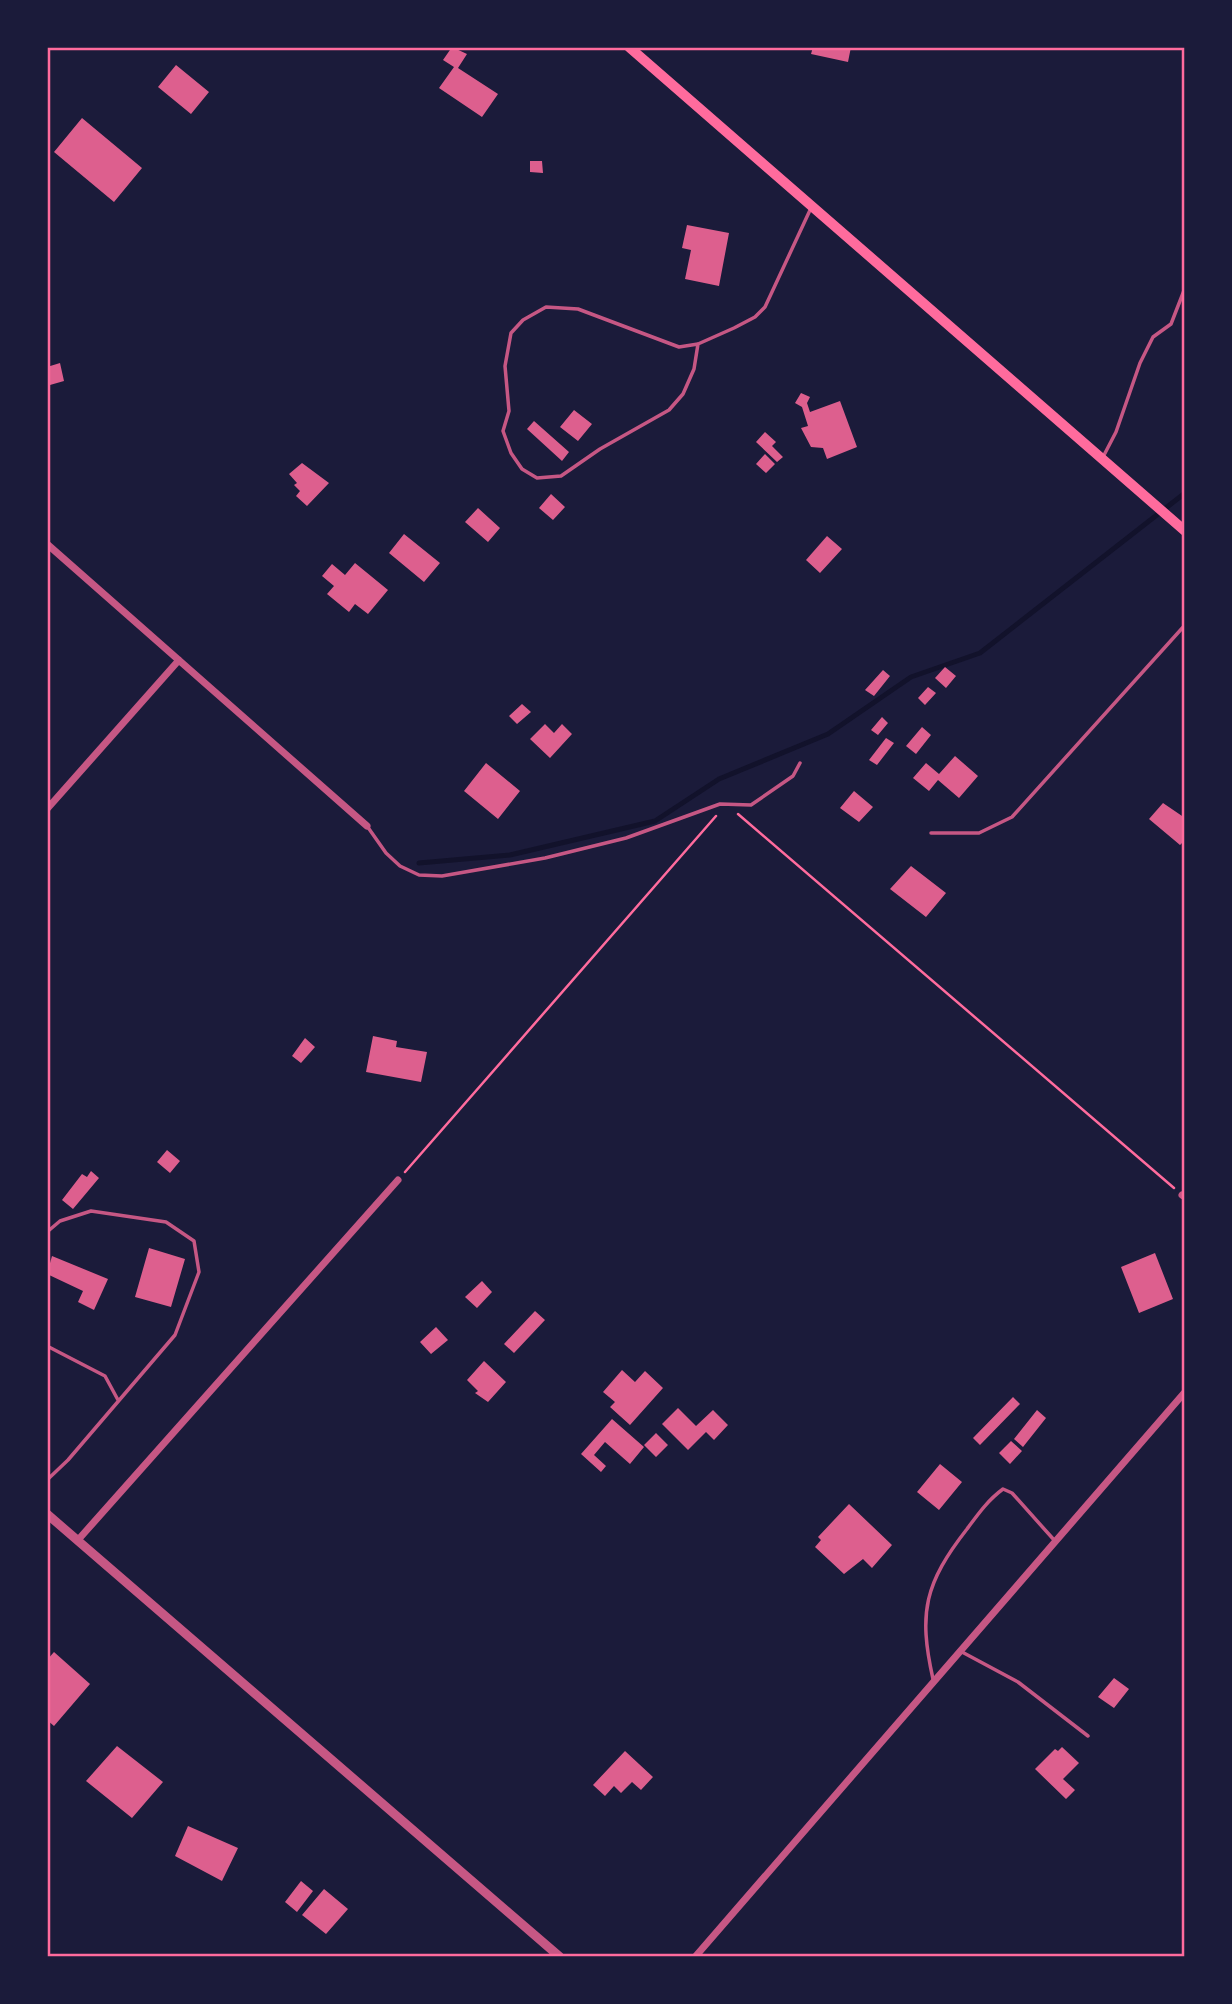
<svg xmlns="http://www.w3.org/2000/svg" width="1232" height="2004" font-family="Montserrat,sans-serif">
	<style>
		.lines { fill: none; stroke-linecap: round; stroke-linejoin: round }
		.stream { stroke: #12122b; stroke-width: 5 }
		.building { fill: #dd5f8e }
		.path { stroke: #ff6b9d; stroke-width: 2.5 }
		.service { stroke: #c65784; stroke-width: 3.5 }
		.minor { stroke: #c65784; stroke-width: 7 }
		.tertiary { stroke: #c65784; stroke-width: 9 }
		.secondary { stroke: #ff6b9d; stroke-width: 10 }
		.neatline { fill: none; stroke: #ff6b9d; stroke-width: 2.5 }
	</style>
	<rect width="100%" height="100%" fill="#1b1b3a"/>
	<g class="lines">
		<!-- stream -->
		<path class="stream" d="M 419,863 L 510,855 L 655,821 L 719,779 L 828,734 L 911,677 L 980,653 L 1185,493"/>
	</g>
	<!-- building -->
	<path class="building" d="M 452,47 L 467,54 L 458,68 L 498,94 L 482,117 L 439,88 L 454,67 L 443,60 Z
		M 813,47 L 851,47 L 848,62 L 811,54 Z
		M 176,65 L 209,92 L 191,114 L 158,87 Z
		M 82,118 L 142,168 L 114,202 L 54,152 Z
		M 530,161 L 542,161 L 543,173 L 530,172 Z
		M 687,225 L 729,233 L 719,286 L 685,279 L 691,250 L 682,248 Z
		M 60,363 L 64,381 L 50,385 L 47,367 Z
		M 801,393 L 810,397 L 807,403 L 810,412 L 840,401 L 857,447 L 827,459 L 823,448 L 811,447 L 801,428 L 808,426 L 802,407 L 795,403 Z
		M 574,410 L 592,424 L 578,441 L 560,427 Z
		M 534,421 L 569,452 L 562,461 L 527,429 Z
		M 765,432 L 776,442 L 772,446 L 783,457 L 777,462 L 756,442 Z
		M 765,454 L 775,464 L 766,473 L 756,464 Z
		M 302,463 L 329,483 L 307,506 L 296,496 L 300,491 L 294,485 L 297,483 L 289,474 Z
		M 551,494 L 565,507 L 553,520 L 539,508 Z
		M 478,508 L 500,528 L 488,542 L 465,522 Z
		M 404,534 L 440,563 L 424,582 L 389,553 Z
		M 827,536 L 842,549 L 820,573 L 806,560 Z
		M 355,563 L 388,590 L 368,614 L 355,604 L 349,612 L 327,594 L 334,586 L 322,576 L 332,564 L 345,575 Z
		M 945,667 L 956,676 L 946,688 L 935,678 Z
		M 883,670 L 890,676 L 874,696 L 865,690 Z
		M 928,687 L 936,693 L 925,705 L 918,698 Z
		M 522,704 L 531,712 L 517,724 L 509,716 Z
		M 882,717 L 888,723 L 878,735 L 871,730 Z
		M 545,724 L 554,733 L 562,724 L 572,734 L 550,758 L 530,739 Z
		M 922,727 L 931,735 L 916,754 L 906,746 Z
		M 886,738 L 894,743 L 877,765 L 869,760 Z
		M 955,756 L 978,776 L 959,798 L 938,780 L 929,791 L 913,778 L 926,763 L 939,774 Z
		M 486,763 L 520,791 L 498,819 L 464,791 Z
		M 854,791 L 873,807 L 859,822 L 840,808 Z
		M 1163,803 L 1185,818 L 1185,840 L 1180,845 L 1149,819 Z
		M 911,866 L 946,893 L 926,917 L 890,889 Z
		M 373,1036 L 397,1041 L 396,1047 L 427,1052 L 421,1082 L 366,1072 Z
		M 305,1038 L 315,1047 L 301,1063 L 292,1056 Z
		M 167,1150 L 180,1161 L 170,1173 L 157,1162 Z
		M 91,1171 L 99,1178 L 73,1209 L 62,1200 L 82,1174 L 87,1177 Z
		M 149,1248 L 185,1259 L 171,1307 L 135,1297 Z
		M 1155,1253 L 1173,1299 L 1139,1313 L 1121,1267 Z
		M 52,1256 L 108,1279 L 94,1310 L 78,1302 L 83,1291 L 47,1274 Z
		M 482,1281 L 492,1292 L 477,1308 L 465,1297 Z
		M 535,1311 L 545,1320 L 514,1353 L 504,1344 Z
		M 436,1327 L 448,1340 L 431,1354 L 420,1342 Z
		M 484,1361 L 506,1382 L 488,1402 L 475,1393 L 478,1391 L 467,1380 Z
		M 622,1370 L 635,1382 L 645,1371 L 663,1388 L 630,1425 L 610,1407 L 615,1402 L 603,1392 Z
		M 1013,1397 L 1020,1404 L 980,1445 L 973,1438 Z
		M 678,1408 L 696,1426 L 713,1410 L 728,1425 L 714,1440 L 706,1432 L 688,1450 L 662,1424 Z
		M 1037,1410 L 1046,1418 L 1023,1447 L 1014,1439 Z
		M 612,1419 L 644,1447 L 630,1464 L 605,1442 L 594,1455 L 606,1466 L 601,1472 L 581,1454 Z
		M 656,1433 L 668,1445 L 656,1457 L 644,1445 Z
		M 1011,1441 L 1022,1451 L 1010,1464 L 999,1453 Z
		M 940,1464 L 962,1482 L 939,1510 L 917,1492 Z
		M 849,1504 L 892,1545 L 872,1568 L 863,1559 L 844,1574 L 815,1547 L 821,1540 L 818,1537 Z
		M 54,1652 L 90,1684 L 54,1726 L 47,1720 L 47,1660 Z
		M 1114,1678 L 1129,1689 L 1114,1708 L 1098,1697 Z
		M 117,1746 L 163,1782 L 132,1818 L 86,1781 Z
		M 1062,1747 L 1079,1763 L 1063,1779 L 1075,1790 L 1066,1799 L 1035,1769 L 1055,1749 L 1058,1751 Z
		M 625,1751 L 653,1777 L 641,1790 L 632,1782 L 621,1793 L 614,1786 L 605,1796 L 593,1785 Z
		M 188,1826 L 238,1848 L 222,1881 L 175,1856 Z
		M 301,1881 L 313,1891 L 297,1912 L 285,1902 Z
		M 324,1889 L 348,1909 L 326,1934 L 302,1915 Z"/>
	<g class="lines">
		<!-- path -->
		<path class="path" d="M 738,814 L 1174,1188
			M 405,1172 L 716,816"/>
		<!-- service -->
		<path class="service" d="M 698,344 L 694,369 L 683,394 L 669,410 L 600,449 L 561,476 L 537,478 L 522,469 L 511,453 L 503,431 L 509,411 L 505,366 L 511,333 L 523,320 L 546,307 L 578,309 L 679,347 L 698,344 L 734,328 L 755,317 L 765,307 L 811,208
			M 1103,457 L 1116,432 L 1140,363 L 1153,337 L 1171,324 L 1185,288
			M 367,826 L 386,853 L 400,866 L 419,875 L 442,876 L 545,858 L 626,838 L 720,804 L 751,805 L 793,776 L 800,763
			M 931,833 L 979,833 L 1012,817 L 1185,625
			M 47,1232 L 60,1221 L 91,1211 L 166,1222 L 194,1241 L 199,1272 L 175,1335 L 68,1460 L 47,1480
			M 47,1346 L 105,1376 L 118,1400
			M 962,1652 L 1018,1682 L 1088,1736
			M 933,1679 C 918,1612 925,1583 967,1529 C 978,1514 988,1500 1003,1489 L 1012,1493 L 1055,1541"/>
		<!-- minor -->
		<path class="minor" d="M 47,544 L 367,826
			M 47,809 L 179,660
			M 1182,1195 L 1185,1197
			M 78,1540 L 398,1180
			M 695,1957 L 1185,1392"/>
		<!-- tertiary -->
		<path class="tertiary" d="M 47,1514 L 560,1957"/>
		<!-- secondary -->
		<path class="secondary" d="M 629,47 L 1185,531"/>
	</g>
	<!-- border -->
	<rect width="1232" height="2004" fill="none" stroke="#1b1b3a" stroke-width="98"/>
	<rect x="49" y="49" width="1134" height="1906" class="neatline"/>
</svg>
